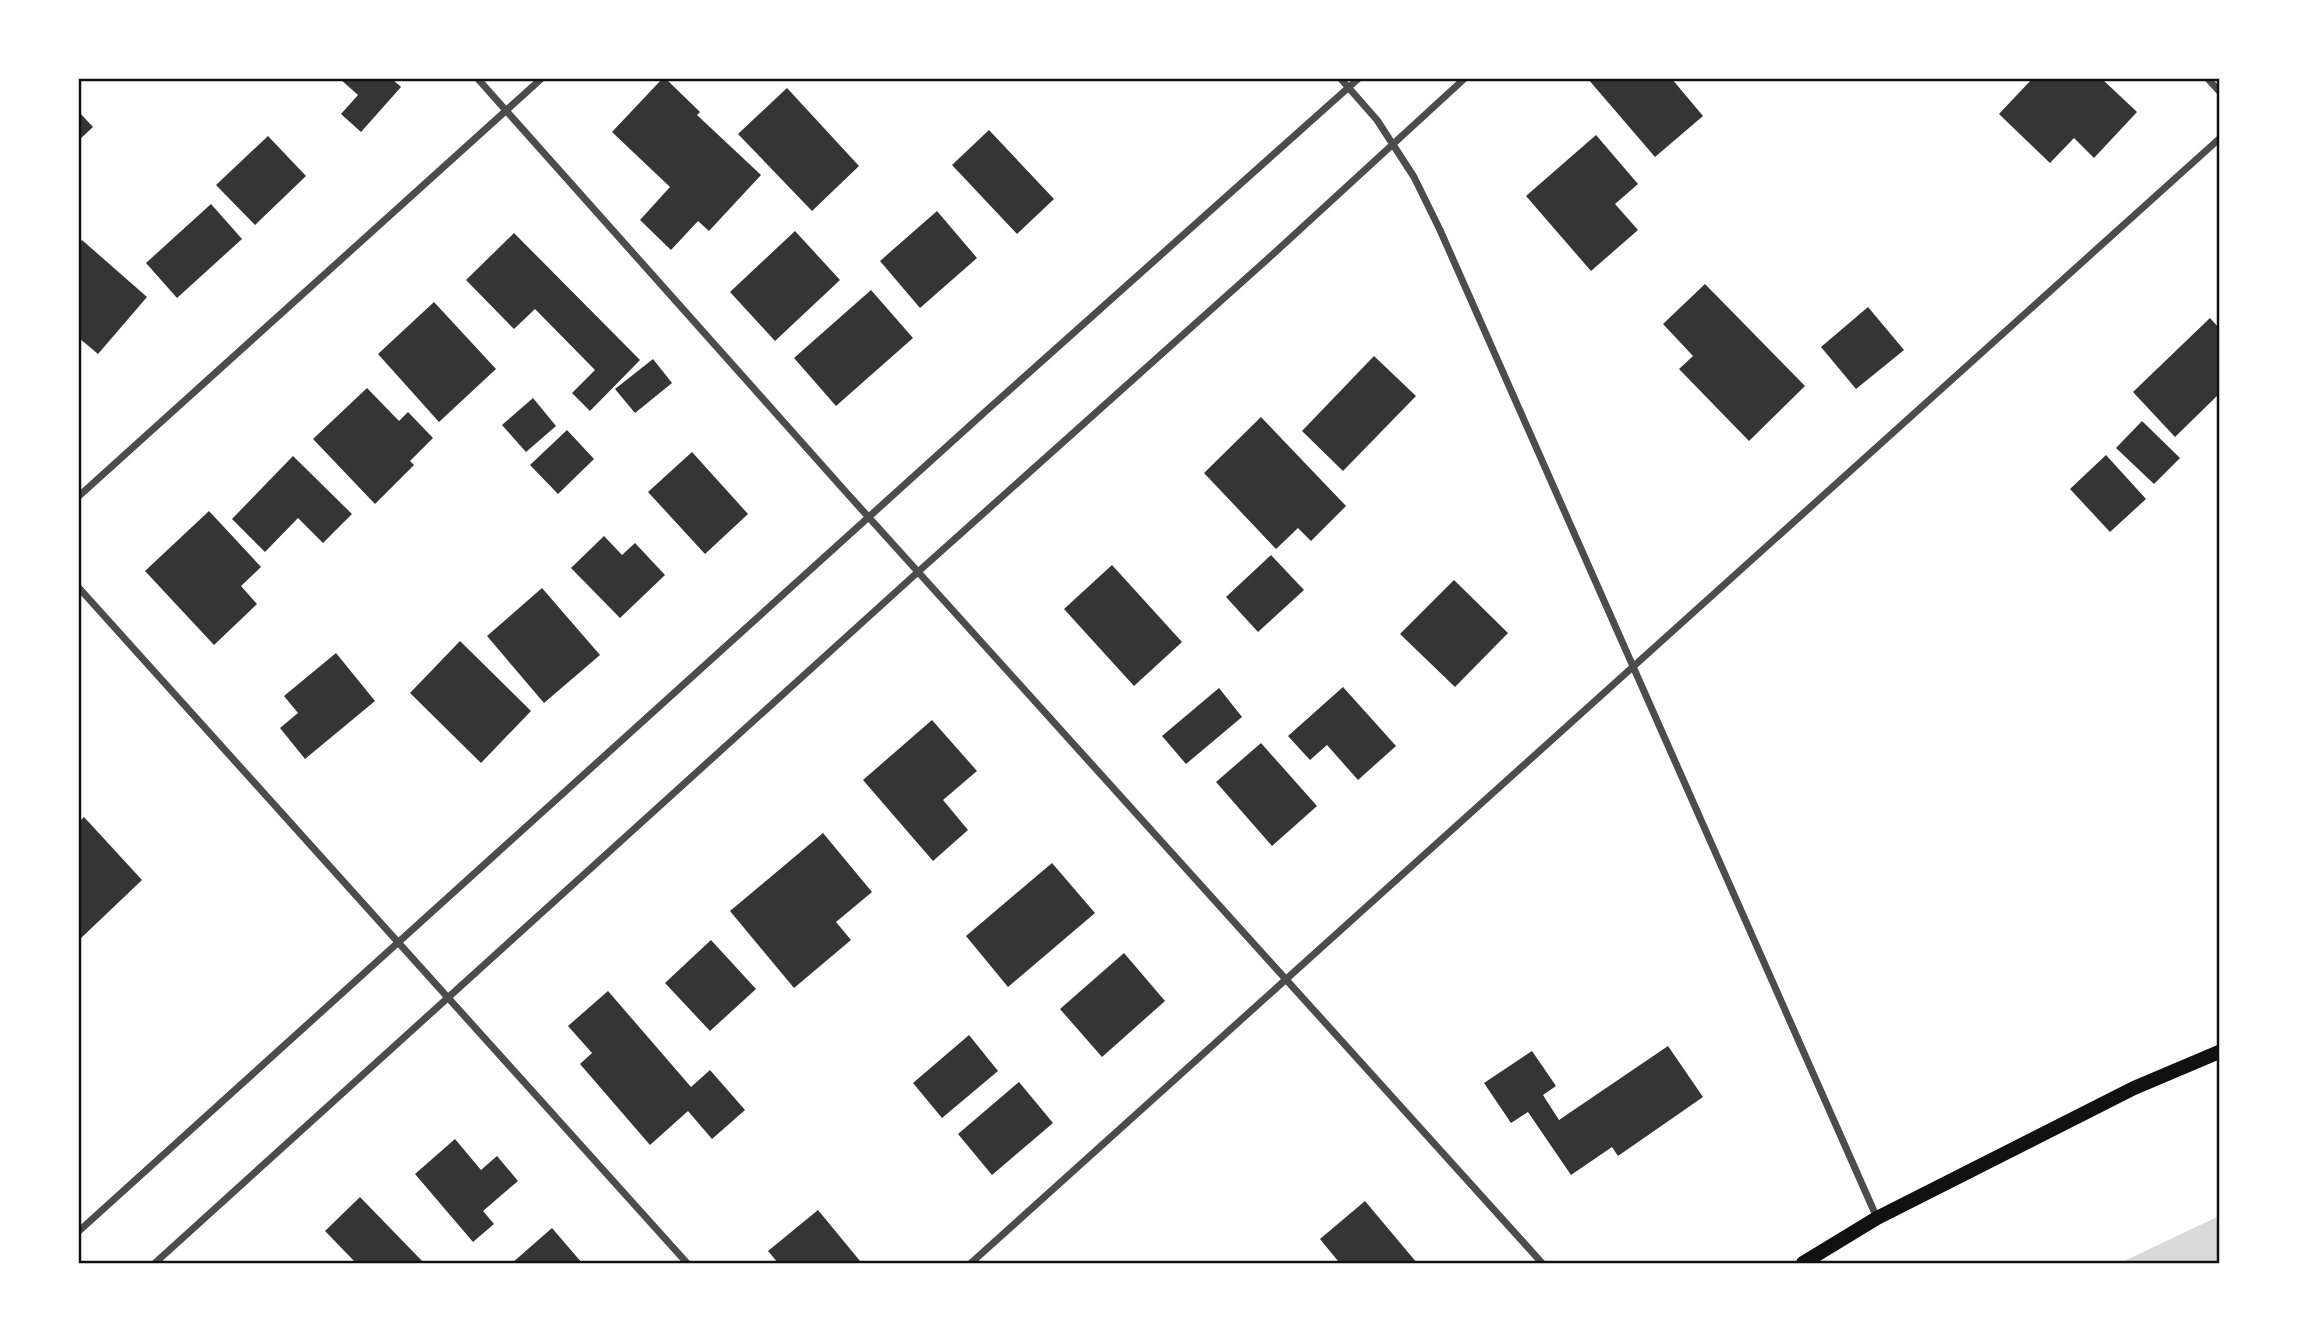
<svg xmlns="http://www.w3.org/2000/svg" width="2298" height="1342" font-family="Figtree,sans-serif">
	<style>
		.water { fill: #d9d9d9 }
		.building { fill: #353535 }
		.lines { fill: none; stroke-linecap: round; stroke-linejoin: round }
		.minor { stroke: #4c4c4c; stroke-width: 7 }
		.secondary { stroke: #111; stroke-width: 14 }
		.neatline { fill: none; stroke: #111; stroke-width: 2.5 }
	</style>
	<rect width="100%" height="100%" fill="#fff"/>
	<!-- water -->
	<path class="water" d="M 2219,1216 L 2219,1263 L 2120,1263 Z"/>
	<!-- building -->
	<path class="building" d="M 340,79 L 392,79 L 401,87 L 361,132 L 341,114 L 358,95 Z
		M 662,79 L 666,79 L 700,112 L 697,115 L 761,175 L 709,231 L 698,221 L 671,250 L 640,220 L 670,187 L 612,132 Z
		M 1588,79 L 1672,79 L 1703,116 L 1655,157 Z
		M 2032,79 L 2102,79 L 2137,112 L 2094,158 L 2074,138 L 2050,163 L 1999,114 Z
		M 787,88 L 859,166 L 812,211 L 738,134 Z
		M 79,112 L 93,127 L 79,140 Z
		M 989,130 L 1054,199 L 1017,234 L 952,165 Z
		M 1596,135 L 1638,184 L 1615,204 L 1638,230 L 1591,271 L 1526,196 Z
		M 268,136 L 306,176 L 255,225 L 216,185 Z
		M 211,204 L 242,239 L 177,298 L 146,263 Z
		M 937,211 L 977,258 L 920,308 L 880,261 Z
		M 795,231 L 840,280 L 775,341 L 730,292 Z
		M 514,233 L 640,360 L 590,411 L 572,393 L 595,370 L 535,309 L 514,329 L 466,280 Z
		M 82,240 L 147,297 L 98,354 L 79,338 L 79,244 Z
		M 1705,284 L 1805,386 L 1749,441 L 1679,369 L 1693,356 L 1663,324 Z
		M 871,290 L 913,338 L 836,406 L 794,358 Z
		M 434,302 L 496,369 L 439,422 L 378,354 Z
		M 1868,307 L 1904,350 L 1856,389 L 1821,347 Z
		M 2210,318 L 2219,328 L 2219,394 L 2175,437 L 2133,392 Z
		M 1374,356 L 1416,396 L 1343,471 L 1302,431 Z
		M 653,359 L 672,383 L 635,413 L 615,389 Z
		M 367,388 L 399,421 L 408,412 L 433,438 L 410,461 L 414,465 L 375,504 L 313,439 Z
		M 533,398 L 556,426 L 526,452 L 502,425 Z
		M 1261,417 L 1346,506 L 1311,541 L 1298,528 L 1276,549 L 1204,473 Z
		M 2142,421 L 2180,458 L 2154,484 L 2116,448 Z
		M 567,430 L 594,459 L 558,494 L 530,465 Z
		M 692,452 L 748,514 L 705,554 L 648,492 Z
		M 2106,455 L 2146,499 L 2110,532 L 2070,489 Z
		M 293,456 L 352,514 L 323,543 L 298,518 L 265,552 L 232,519 Z
		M 209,511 L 261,567 L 241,586 L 257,604 L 214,645 L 145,571 Z
		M 604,536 L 622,555 L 635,543 L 665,575 L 620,618 L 571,568 Z
		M 1271,555 L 1304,590 L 1258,632 L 1226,597 Z
		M 1112,565 L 1182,642 L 1134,686 L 1064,609 Z
		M 1454,580 L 1508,633 L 1455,687 L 1400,634 Z
		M 542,588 L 600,655 L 544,703 L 487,636 Z
		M 460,641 L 531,711 L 481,763 L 410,693 Z
		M 336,653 L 375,701 L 305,759 L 280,728 L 298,713 L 284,696 Z
		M 1343,687 L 1396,746 L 1358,780 L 1327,745 L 1310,760 L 1288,736 Z
		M 1219,688 L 1242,717 L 1186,764 L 1162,736 Z
		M 932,720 L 977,771 L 943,800 L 968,830 L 933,861 L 863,780 Z
		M 1261,743 L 1317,806 L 1272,846 L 1216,782 Z
		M 84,817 L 142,880 L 79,940 L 79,822 Z
		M 823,833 L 872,892 L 836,922 L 851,940 L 794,988 L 730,911 Z
		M 1052,863 L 1095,913 L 1008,987 L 966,936 Z
		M 711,940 L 756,989 L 710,1031 L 665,983 Z
		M 1124,953 L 1165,1001 L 1102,1057 L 1060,1009 Z
		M 608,991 L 691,1087 L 710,1070 L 745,1110 L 712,1139 L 688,1111 L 650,1145 L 580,1064 L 592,1053 L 568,1026 Z
		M 969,1035 L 998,1071 L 942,1118 L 913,1083 Z
		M 1668,1046 L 1703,1097 L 1618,1156 L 1612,1147 L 1571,1175 L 1528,1112 L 1511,1123 L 1484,1083 L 1532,1051 L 1556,1086 L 1543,1095 L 1559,1120 Z
		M 1019,1082 L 1053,1123 L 992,1175 L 958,1134 Z
		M 455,1139 L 481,1170 L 497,1156 L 518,1181 L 483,1211 L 494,1224 L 473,1242 L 415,1174 Z
		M 360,1197 L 424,1263 L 356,1263 L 325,1231 Z
		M 1365,1201 L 1417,1263 L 1336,1263 L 1338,1261 L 1320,1239 Z
		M 818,1210 L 860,1261 L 857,1263 L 778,1263 L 768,1251 Z
		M 552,1228 L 582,1263 L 512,1263 Z"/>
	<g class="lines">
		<!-- minor -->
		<path class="minor" d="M 478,79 L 845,491 L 1542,1263
			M 1341,79 L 1377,120 L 1414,177 L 1440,230 L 1877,1218
			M 2208,79 L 2219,91
			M 79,496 L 541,79
			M 79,588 L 687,1263
			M 79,1231 L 986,411 L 1358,79
			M 155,1263 L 919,571 L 1271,256 L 1464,79
			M 971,1263 L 2219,139"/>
		<!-- secondary -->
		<path class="secondary" d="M 1803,1263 L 1877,1218 L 2134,1088 L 2219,1052"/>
	</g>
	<!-- border -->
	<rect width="2298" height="1342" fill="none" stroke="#ffffff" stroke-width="161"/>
	<rect x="80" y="80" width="2138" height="1182" class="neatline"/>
</svg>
